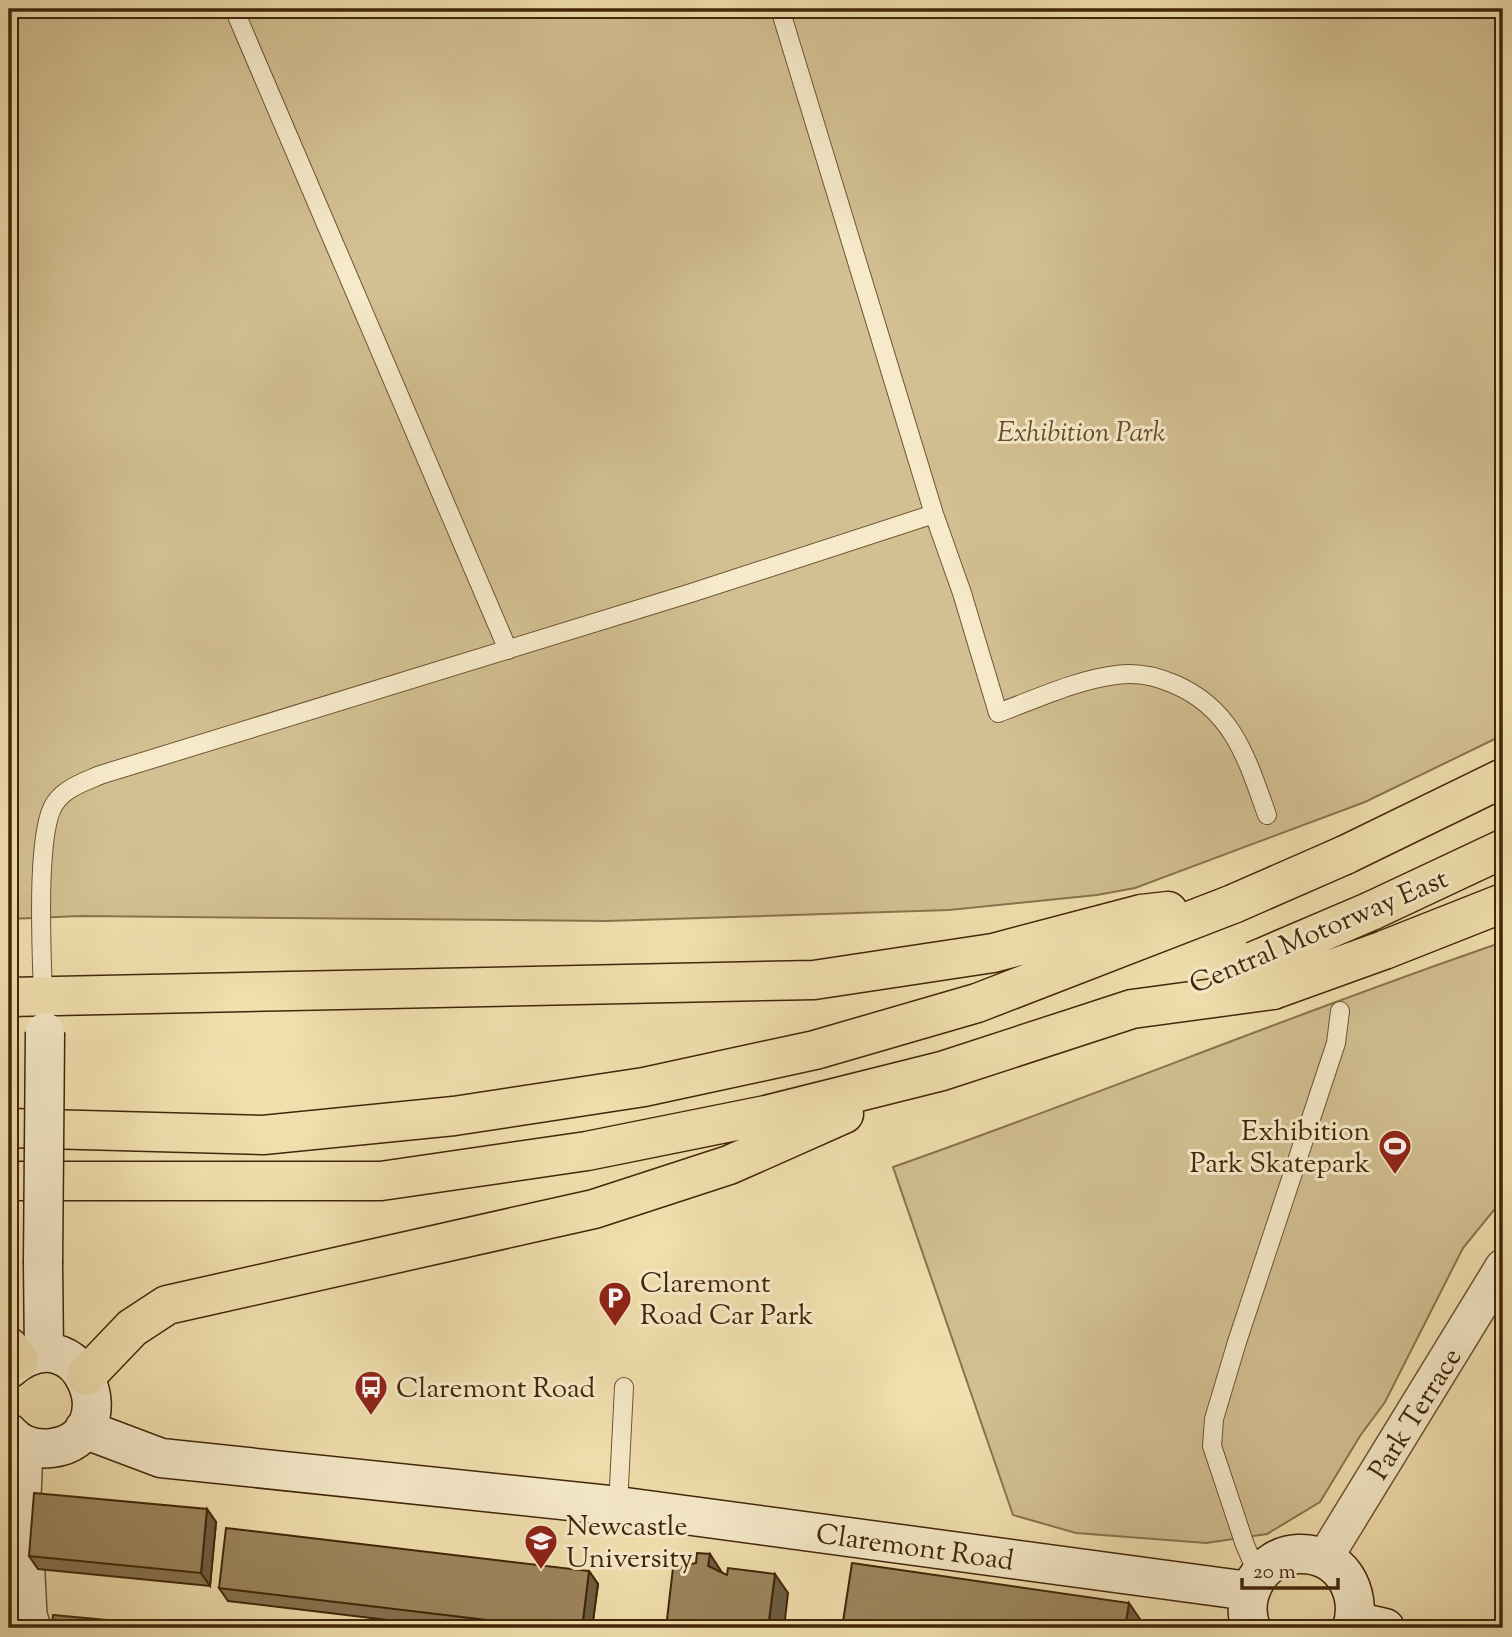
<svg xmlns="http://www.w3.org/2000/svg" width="1512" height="1637" font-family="'Sorts Mill Goudy',serif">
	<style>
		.green { fill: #d3c092; stroke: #8a734d; stroke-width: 2 }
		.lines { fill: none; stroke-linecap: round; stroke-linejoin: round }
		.lane-casing { stroke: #6e5432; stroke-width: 20 }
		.street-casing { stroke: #6e5432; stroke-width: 38 }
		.secondary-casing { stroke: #422608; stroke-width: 41 }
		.highway-casing { stroke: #422608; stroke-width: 41 }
		.lane { stroke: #f6eaca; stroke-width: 18 }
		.street { stroke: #f6eaca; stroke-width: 35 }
		.secondary { stroke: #f6eaca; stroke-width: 38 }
		.highway { stroke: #f1dfae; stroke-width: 38 }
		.secondary-bridge-casing { stroke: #422608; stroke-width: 41; stroke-linecap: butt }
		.highway-bridge-casing { stroke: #422608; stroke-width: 41; stroke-linecap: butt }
		.secondary-bridge { stroke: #f6eaca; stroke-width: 38 }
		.highway-bridge { stroke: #f1dfae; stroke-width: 38 }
		.wall { fill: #877351; stroke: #422608; stroke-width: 2 }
		.shaded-wall { fill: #6e5e42; stroke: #422608; stroke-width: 2 }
		.building { fill: #9d865e; stroke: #422608; stroke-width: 2 }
		.labels { text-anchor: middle; stroke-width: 6; stroke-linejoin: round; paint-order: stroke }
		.park-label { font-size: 28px; font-style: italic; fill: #664c2a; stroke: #f6eaca }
		.street-label { font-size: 28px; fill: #422608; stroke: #f6eaca }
		.poi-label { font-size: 28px; fill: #422608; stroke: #f6eaca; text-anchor: start }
	</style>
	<rect width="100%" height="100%" fill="#f1dfae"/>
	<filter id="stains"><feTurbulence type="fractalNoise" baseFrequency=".00286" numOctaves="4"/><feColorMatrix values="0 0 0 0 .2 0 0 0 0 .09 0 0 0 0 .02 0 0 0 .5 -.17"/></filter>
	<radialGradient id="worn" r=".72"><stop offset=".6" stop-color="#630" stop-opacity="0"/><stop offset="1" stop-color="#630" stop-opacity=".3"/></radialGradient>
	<!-- green -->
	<path class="green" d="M 9,9 L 1503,9 L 1503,735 L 1365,802 L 1135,888 L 1097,895 L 949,910 L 607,921 L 81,916 L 9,919 Z
		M 1503,942 L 1503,1199 L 1463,1248 L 1385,1402 L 1360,1436 L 1320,1502 L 1267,1534 L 1206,1543 L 1076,1533 L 1013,1515 L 893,1167 C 1098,1095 1298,1012 1503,942 Z"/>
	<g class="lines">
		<defs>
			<path id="lane" d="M 234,9 L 508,650
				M 780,9 L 934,514 L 962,593 L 998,713 C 1036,699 1076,680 1116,675 C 1135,672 1156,676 1174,684 C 1233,709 1247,759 1267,815
				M 43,997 C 42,958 35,831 55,803 C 65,788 84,782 100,775 L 691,593 L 934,514
				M 618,1506 L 624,1387
				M 1258,1575 L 1245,1545 L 1212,1446 L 1214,1419 L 1237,1342 L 1336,1043 L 1340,1011"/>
			<path id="street" d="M 25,1446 L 23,1497 L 29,1615 L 33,1628
				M 1324,1559 L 1503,1267"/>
			<path id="secondary" d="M 43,1263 L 44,1353
				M 9,1369 C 81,1308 130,1438 52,1448 C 36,1450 20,1446 9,1433
				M 84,1429 L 161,1458 L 618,1506 L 1249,1591
				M 1354,1621 L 1385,1628
				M 1251,1628 C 1239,1595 1261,1556 1298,1554 C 1340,1552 1363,1591 1352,1628"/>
			<path id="highway" d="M 1345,855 L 1503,778
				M 1371,911 L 1503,849
				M 1384,950 L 1503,903
				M 9,997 L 814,980 L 993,953 L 1141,914 L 1168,911
				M 9,1128 L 263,1135 L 454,1116 L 644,1087 L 815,1050 L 977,1003 L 1233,904
				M 9,1181 L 381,1181 L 587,1151 L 766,1115 L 942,1071 L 1132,1009 L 1273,990
				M 9,1347 L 19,1360
				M 86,1376 L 132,1328 L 167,1305 L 594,1209 L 729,1165 L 844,1114"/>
		</defs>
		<!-- lane casing -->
		<use href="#lane" class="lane-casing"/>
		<!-- street casing -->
		<use href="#street" class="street-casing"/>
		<!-- secondary casing -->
		<use href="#secondary" class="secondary-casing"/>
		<!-- highway casing -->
		<use href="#highway" class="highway-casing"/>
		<!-- lane -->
		<use href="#lane" class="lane"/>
		<!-- street -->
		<use href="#street" class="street"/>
		<!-- secondary -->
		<use href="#secondary" class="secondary"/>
		<!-- highway -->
		<use href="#highway" class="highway"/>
		<defs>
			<path id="secondary-bridge" d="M 43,1263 L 45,1032"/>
			<path id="highway-bridge" d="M 1233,904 L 1345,855
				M 1254,961 L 1371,911
				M 1273,990 L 1384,950"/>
		</defs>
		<!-- secondary-bridge casing -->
		<use href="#secondary-bridge" class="secondary-bridge-casing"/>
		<!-- highway-bridge casing -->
		<use href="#highway-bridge" class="highway-bridge-casing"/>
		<!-- secondary-bridge -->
		<use href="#secondary-bridge" class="secondary-bridge"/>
		<!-- highway-bridge -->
		<use href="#highway-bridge" class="highway-bridge"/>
	</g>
	<!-- wall -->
	<path class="wall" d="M 207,1509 L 216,1522 L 210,1586 L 38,1569 L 29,1556 Z
		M 589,1571 L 598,1584 L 592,1628 L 455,1628 L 228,1601 L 219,1588 Z"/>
	<!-- shaded-wall -->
	<path class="shaded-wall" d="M 207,1509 L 216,1522 L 210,1586 L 201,1573 Z
		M 710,1554 L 723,1574 L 708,1566 Z
		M 589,1571 L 598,1584 L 592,1628 L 582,1628 Z
		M 775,1574 L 788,1593 L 784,1628 L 768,1628 Z
		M 1129,1603 L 1146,1628 L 1125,1628 Z"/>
	<!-- building -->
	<path class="building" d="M 34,1493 L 207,1509 L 201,1573 L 29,1556 Z
		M 226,1528 L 589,1571 L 582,1628 L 555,1628 L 219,1588 Z
		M 697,1553 L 710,1554 L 708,1566 L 727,1575 L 728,1568 L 775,1574 L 768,1628 L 666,1628 L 673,1568 L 696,1563 Z
		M 852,1563 L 1129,1603 L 1125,1628 L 842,1628 Z
		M 53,1615 L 171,1626 L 171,1628 L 52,1628 Z"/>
	<!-- icons -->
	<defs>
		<symbol id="stadium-pin" viewBox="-11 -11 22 30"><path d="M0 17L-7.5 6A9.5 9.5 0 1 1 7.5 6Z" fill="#8f2418" stroke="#f6eaca"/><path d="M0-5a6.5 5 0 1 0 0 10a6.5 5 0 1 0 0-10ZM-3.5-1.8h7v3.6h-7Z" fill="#fff"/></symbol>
		<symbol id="parking-pin" viewBox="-11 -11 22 30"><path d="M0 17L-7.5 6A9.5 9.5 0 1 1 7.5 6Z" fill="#8f2418" stroke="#f6eaca"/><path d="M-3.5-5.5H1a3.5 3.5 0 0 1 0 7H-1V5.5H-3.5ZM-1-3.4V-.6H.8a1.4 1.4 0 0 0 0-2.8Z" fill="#fff"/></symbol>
		<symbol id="bus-pin" viewBox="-11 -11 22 30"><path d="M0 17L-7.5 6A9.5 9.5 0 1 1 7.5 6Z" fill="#8f2418" stroke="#f6eaca"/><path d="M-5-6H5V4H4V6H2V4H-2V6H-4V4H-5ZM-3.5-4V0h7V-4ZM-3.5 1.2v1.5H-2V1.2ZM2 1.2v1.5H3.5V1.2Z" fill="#fff"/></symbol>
		<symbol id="university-pin" viewBox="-11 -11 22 30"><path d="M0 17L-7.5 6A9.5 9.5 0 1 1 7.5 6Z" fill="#8f2418" stroke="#f6eaca"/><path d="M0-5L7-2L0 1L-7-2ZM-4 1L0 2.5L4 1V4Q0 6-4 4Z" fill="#fff"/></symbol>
	</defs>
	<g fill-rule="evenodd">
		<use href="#stadium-pin" x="1376" y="1127" width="38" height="52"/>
		<use href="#parking-pin" x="596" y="1279" width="38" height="52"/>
		<use href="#bus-pin" x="352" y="1368" width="38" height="52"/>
		<use href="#university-pin" x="522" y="1522" width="38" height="52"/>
	</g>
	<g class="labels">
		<!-- park labels -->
		<g class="park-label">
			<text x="1081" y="441">Exhibition Park</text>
		</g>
		<!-- street labels -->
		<g class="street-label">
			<text transform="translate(1318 930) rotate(-23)" y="10">Central Motorway East</text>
			<text transform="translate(1414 1413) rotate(-58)" y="10">Park Terrace</text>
			<text transform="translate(915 1546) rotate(8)" y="10">Claremont Road</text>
		</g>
		<!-- poi labels -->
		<g class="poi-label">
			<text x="1370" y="1140" text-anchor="end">Exhibition<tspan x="1370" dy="32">Park Skatepark</tspan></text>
			<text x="640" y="1292">Claremont<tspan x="640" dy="32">Road Car Park</tspan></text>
			<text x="396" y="1397">Claremont Road</text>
			<text x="566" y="1535">Newcastle<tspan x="566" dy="32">University</tspan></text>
		</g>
	</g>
	<!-- margin -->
	<rect width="1512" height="1637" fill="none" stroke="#f1dfae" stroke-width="35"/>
	<rect x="10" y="10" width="1491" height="1616" fill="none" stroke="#422608" stroke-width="3.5"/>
	<rect x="18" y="18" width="1477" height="1602" fill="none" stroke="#422608" stroke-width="2"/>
	<!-- scale -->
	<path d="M1242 1578v10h96v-10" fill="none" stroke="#422608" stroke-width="3.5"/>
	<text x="1253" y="1578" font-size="21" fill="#422608" stroke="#f6eaca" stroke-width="5" paint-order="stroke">20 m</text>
	<rect width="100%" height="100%" filter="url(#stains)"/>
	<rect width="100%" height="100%" fill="url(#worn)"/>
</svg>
